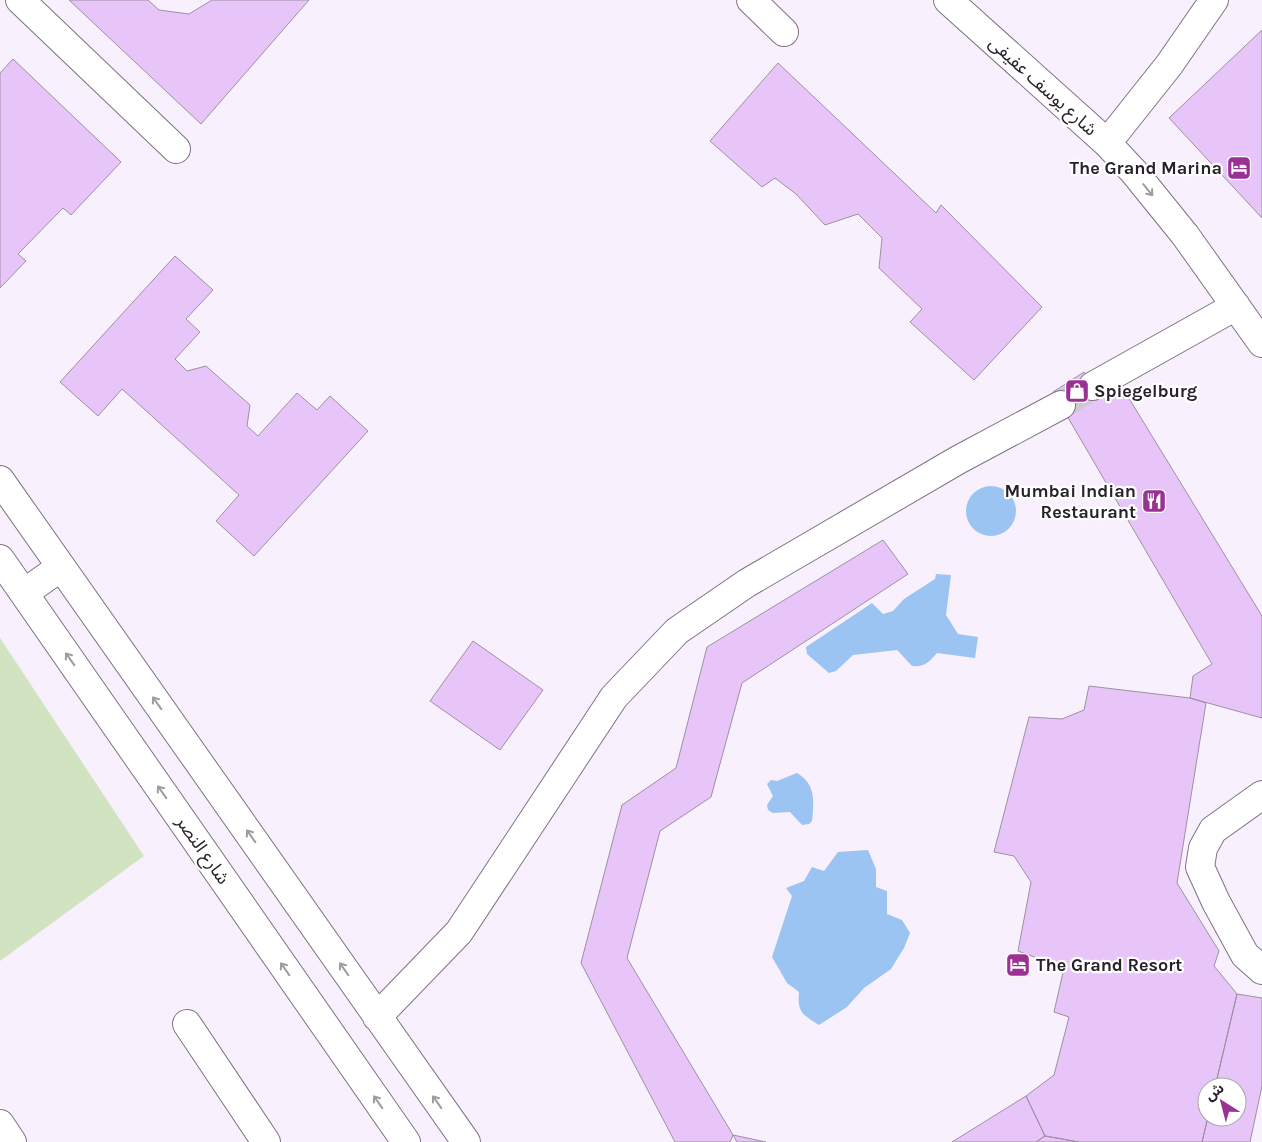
<svg xmlns="http://www.w3.org/2000/svg" width="1262" height="1142" font-family="Karla,'Noto Sans Arabic',sans-serif">
	<style>
		.green { fill: #d2e3c1 }
		.water { fill: #9bc4f2 }
		.building { fill: #e7c5f8; stroke: #9d90a3 }
		.lines { fill: none; stroke-linecap: round; stroke-linejoin: round }
		.minor-tunnel { stroke: #cfc7d3; stroke-width: 28; stroke-dasharray: 28 14; stroke-linecap: butt }
		.minor-casing { stroke: #7f7285; stroke-width: 30 }
		.major-casing { stroke: #7f7285; stroke-width: 30 }
		.minor { stroke: #fff; stroke-width: 28 }
		.major { stroke: #fff; stroke-width: 28 }
		.oneway { stroke: #9e9c9f }
		.labels { text-anchor: middle; stroke-width: 4.5; stroke-linejoin: round; paint-order: stroke }
		.street-label { font-size: 18px; fill: #272229; stroke: #fff }
		.poi-label { font-size: 18px; font-weight: bold; fill: #272229; stroke: #fff; text-anchor: end }
	</style>
	<rect width="100%" height="100%" fill="#f9f0fd"/>
	<!-- green -->
	<path class="green" d="M 0,638 L 144,856 L 0,961 Z"/>
	<!-- water -->
	<path class="water" d="M966 511a25 25 0 1 1 50 0a25 25 0 1 1-50 0Z
		M 936,574 L 951,575 L 946,615 L 958,634 L 978,637 L 975,658 L 937,653 C 929,662 925,667 912,666 L 897,650 L 853,655 L 836,671 L 829,673 L 807,654 L 806,647 L 872,603 L 883,614 L 893,611 L 904,599 L 935,579 Z
		M 797,773 C 816,784 814,801 812,821 L 809,824 L 802,825 L 790,812 L 773,813 L 768,810 L 767,805 L 773,796 L 767,784 L 771,780 L 777,781 Z
		M 868,850 L 876,869 L 876,887 L 887,891 L 887,914 L 902,920 L 910,933 L 904,948 L 891,969 L 864,988 L 847,1007 L 819,1025 C 803,1015 797,1012 799,992 L 787,983 L 772,957 L 792,896 L 786,888 L 804,881 L 812,867 L 824,871 L 838,852 Z"/>
	<!-- building -->
	<path class="building" d="M 69,0 L 148,0 L 159,10 L 189,14 L 212,0 L 309,0 L 201,124 Z
		M 1262,30 L 1262,218 L 1169,118 Z
		M 13,59 L 121,162 L 71,215 L 63,208 L 18,254 L 26,261 L 0,288 L 0,73 Z
		M 778,63 L 936,213 L 941,205 L 1042,307 L 974,380 L 910,322 L 922,309 L 879,268 L 882,238 L 858,214 L 825,225 L 796,194 L 775,178 L 762,187 L 710,141 Z
		M 175,256 L 213,290 L 186,319 L 200,332 L 175,359 L 187,371 L 206,366 L 250,405 L 247,426 L 258,436 L 297,393 L 317,410 L 330,396 L 368,431 L 254,556 L 216,521 L 239,495 L 122,389 L 98,416 L 60,382 Z
		M 1084,372 L 1100,397 L 1119,382 L 1262,616 L 1262,718 L 1190,698 L 1193,676 L 1212,664 L 1053,392 Z
		M 883,540 L 908,574 L 742,683 L 711,797 L 660,831 L 627,958 L 733,1135 L 730,1142 L 675,1142 L 581,963 L 622,805 L 676,768 L 707,647 Z
		M 473,641 L 543,690 L 500,750 L 430,701 Z
		M 1089,686 L 1190,698 L 1206,703 L 1177,883 L 1219,951 L 1214,966 L 1237,994 L 1215,1087 L 1207,1087 L 1208,1117 L 1202,1142 L 1079,1142 L 1045,1136 L 1026,1096 L 1054,1075 L 1069,1017 L 1054,1012 L 1064,968 L 1018,951 L 1031,882 L 1014,856 L 994,852 L 1029,717 L 1062,719 L 1084,710 Z
		M 1237,994 L 1262,998 L 1262,1086 L 1250,1142 L 1202,1142 L 1208,1117 L 1237,1117 L 1237,1087 L 1215,1087 Z
		M 1026,1096 L 1045,1136 L 1036,1142 L 952,1142 Z
		M 733,1135 L 766,1142 L 737,1142 Z
		M 1045,1136 L 1079,1142 L 1036,1142 Z"/>
	<g class="lines">
		<!-- minor-tunnel -->
		<path class="minor-tunnel" d="M 1061,405 L 1093,386"/>
		<defs>
			<path id="minor" d="M 20,0 L 176,149
				M 751,0 L 784,32
				M 948,0 L 1107,143 L 1134,172 L 1185,235 L 1262,343
				M 1107,143 L 1169,65 L 1214,0
				M 1093,386 L 1236,306
				M 0,480 L 466,1142
				M 1262,795 L 1213,830 L 1203,848 L 1200,867 L 1216,902 L 1245,955 L 1262,970
				M 377,1017 L 459,932 L 614,697 L 677,631 L 747,583 L 958,460 L 1061,405
				M 187,1024 L 266,1142"/>
			<path id="major" d="M 0,559 L 406,1142
				M 24,593 L 61,567
				M 0,1124 L 12,1142"/>
		</defs>
		<!-- minor casing -->
		<use href="#minor" class="minor-casing"/>
		<!-- major casing -->
		<use href="#major" class="major-casing"/>
		<!-- minor -->
		<use href="#minor" class="minor"/>
		<!-- major -->
		<use href="#major" class="major"/>
	</g>
	<!-- one-way arrows -->
	<defs><path id="oneway-shaft" d="M-6 0H5M1.5-3L5.5 0L1.5 3" fill="none" stroke-width="1.6" stroke-linecap="round" stroke-linejoin="round" transform="scale(1.25)"/></defs>
	<g class="oneway">
		<use href="#oneway-shaft" transform="translate(1148 190) rotate(51)"/>
		<use href="#oneway-shaft" transform="translate(70 659) rotate(-125)"/>
		<use href="#oneway-shaft" transform="translate(157 703) rotate(-125)"/>
		<use href="#oneway-shaft" transform="translate(162 792) rotate(-125)"/>
		<use href="#oneway-shaft" transform="translate(251 836) rotate(-125)"/>
		<use href="#oneway-shaft" transform="translate(285 969) rotate(-125)"/>
		<use href="#oneway-shaft" transform="translate(344 969) rotate(-125)"/>
		<use href="#oneway-shaft" transform="translate(378 1102) rotate(-125)"/>
		<use href="#oneway-shaft" transform="translate(437 1102) rotate(-125)"/>
	</g>
	<!-- icons -->
	<defs>
		<symbol id="hotel-square" viewBox="-11 -11 22 22"><rect x="-9" y="-9" width="18" height="18" rx="4" fill="#9a3294" stroke="#fff"/><path d="M-6-4.5h1.5V1H6V5H4.5V3h-9V5H-6ZM-4 0a1.8 1.8 0 1 1 3.6 0ZM.5 0V-2.5h3Q6-2.5 6 0Z" fill="#fff"/></symbol>
		<symbol id="shop-square" viewBox="-11 -11 22 22"><rect x="-9" y="-9" width="18" height="18" rx="4" fill="#9a3294" stroke="#fff"/><path d="M-5-2.5h2.3a2.7 3.5 0 0 1 5.4 0H5L5.5 6h-11ZM-1.5-2.5h3a1.5 2.3 0 0 0-3 0Z" fill="#fff"/></symbol>
		<symbol id="restaurant-square" viewBox="-11 -11 22 22"><rect x="-9" y="-9" width="18" height="18" rx="4" fill="#9a3294" stroke="#fff"/><path d="M-5-6h1v4h1v-4h1v4h1v-4h1v5L-1.5 .5V6h-2V.5L-5-1ZM5-6V6H3V1.5H1.5Q1.5-4 5-6Z" fill="#fff"/></symbol>
	</defs>
	<g fill-rule="evenodd">
		<use href="#hotel-square" x="1225" y="154" width="28" height="28"/>
		<use href="#shop-square" x="1063" y="377" width="28" height="28"/>
		<use href="#restaurant-square" x="1140" y="487" width="28" height="28"/>
		<use href="#hotel-square" x="1004" y="951" width="28" height="28"/>
	</g>
	<g class="labels">
		<!-- street labels -->
		<g class="street-label">
			<text transform="translate(1043 86) rotate(42)" y="6">شارع يوسف عفيفى</text>
			<text transform="translate(203 850) rotate(55)" y="6">شارع النصر</text>
		</g>
		<!-- poi labels -->
		<g class="poi-label">
			<text x="1222" y="174">The Grand Marina</text>
			<text x="1094" y="397" text-anchor="start">Spiegelburg</text>
			<text x="1136" y="497">Mumbai Indian<tspan x="1136" dy="21">Restaurant</tspan></text>
			<text x="1036" y="971" text-anchor="start">The Grand Resort</text>
		</g>
	</g>
	<!-- north arrow -->
	<g transform="translate(1222 1102) rotate(324)"><circle r="24" fill="#ffffff" stroke="#a9a7a9"/>
	<path d="M0-4L9 19L0 12L-9 19Z" fill="#9a3294"/>
	<text y="-8" font-size="14" font-weight="bold" text-anchor="middle" fill="#272229">ش</text>
	</g>
</svg>
